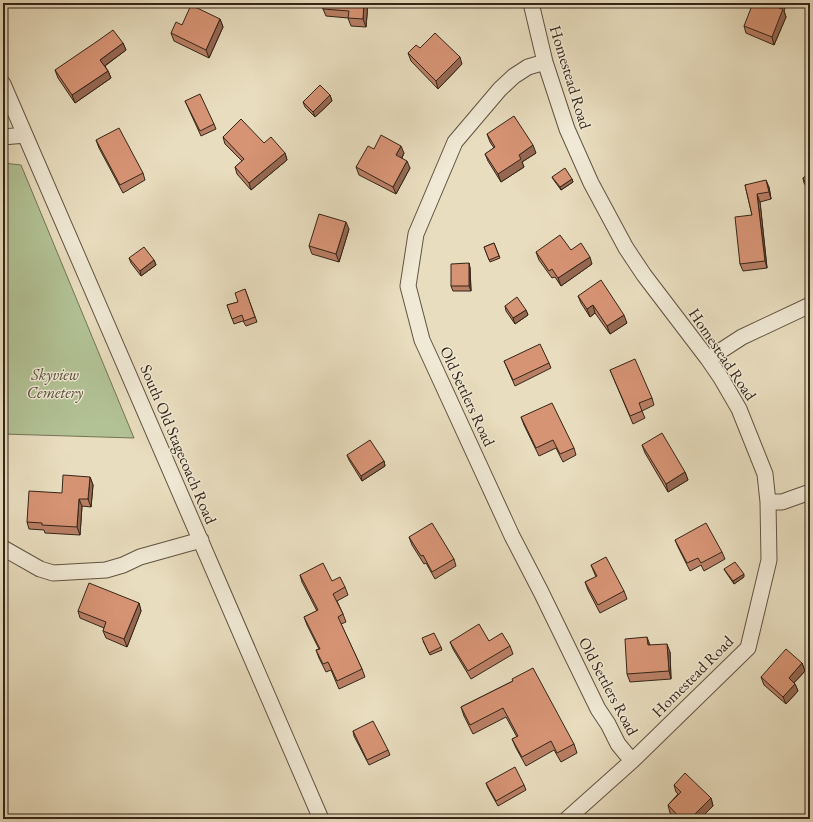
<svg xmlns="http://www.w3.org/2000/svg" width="813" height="822" font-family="'EB Garamond',serif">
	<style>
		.green { fill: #b2c295; stroke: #737456 }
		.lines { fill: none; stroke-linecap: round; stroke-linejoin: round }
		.minor-casing { stroke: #615342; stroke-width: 17 }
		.minor { stroke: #f0e9d5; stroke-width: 15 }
		.wall { fill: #b97f65; stroke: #342518 }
		.shaded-wall { fill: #966852; stroke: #342518 }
		.building { fill: #d79475; stroke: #342518 }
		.labels { text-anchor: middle; stroke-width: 3; stroke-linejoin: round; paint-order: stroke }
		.street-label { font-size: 16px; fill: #342518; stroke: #f0e9d5 }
		.park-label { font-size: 16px; font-style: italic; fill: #544c37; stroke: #f0e9d5 }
	</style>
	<rect width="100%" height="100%" fill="#e8ddbe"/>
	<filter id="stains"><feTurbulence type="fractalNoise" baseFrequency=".005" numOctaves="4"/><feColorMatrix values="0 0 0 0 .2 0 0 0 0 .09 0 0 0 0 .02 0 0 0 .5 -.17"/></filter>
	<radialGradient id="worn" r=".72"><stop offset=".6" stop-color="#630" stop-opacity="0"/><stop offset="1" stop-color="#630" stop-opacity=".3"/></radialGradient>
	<!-- green -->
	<path class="green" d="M 3,163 L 21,165 L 134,438 L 3,434 Z"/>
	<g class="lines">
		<defs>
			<path id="minor" d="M 531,3 L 545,62 L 567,129 L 591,183 L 626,248 L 644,275 L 708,359 L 721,378 L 739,409 L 765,474 L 768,502 L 769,560 L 748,648 L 632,761 L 567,819
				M 545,62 L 528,67 L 514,76 L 500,89 L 455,142 L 416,234 L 408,286 L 422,340 L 512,536 L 541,592 L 598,709 L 608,724 L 618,744 L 632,761
				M 3,84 L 321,819
				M 3,137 L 25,135
				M 708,359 L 742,337 L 810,305
				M 768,502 L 782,502 L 810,492
				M 3,548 L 40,569 L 53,573 L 106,570 L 123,565 L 140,557 L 201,540"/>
		</defs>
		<!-- minor casing -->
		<use href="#minor" class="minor-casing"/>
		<!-- minor -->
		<use href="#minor" class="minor"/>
	</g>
	<!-- wall -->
	<path class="wall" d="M 323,3 L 368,3 L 366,27 L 351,26 L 348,18 L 326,16 L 323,9 Z
		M 784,11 L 786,17 L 774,45 L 746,33 L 744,26 Z
		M 220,19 L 223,27 L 209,58 L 174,41 L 171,33 L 182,25 Z
		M 123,43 L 126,50 L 105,66 L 108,71 L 111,78 L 75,103 L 58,78 L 55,70 Z
		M 420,48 L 462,64 L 438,89 L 411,61 L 408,53 Z
		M 330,95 L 332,101 L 315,117 L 305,107 L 303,102 Z
		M 185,101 L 214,124 L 216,129 L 201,136 Z
		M 487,134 L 536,153 L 522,162 L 524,167 L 501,182 L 488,161 L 485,154 L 494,148 L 490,142 Z
		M 223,137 L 264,143 L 285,153 L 287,160 L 251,190 L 237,174 L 235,167 L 242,161 L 225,144 Z
		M 96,140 L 143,173 L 145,180 L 123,193 L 99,148 Z
		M 374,149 L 404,153 L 402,158 L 410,168 L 396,194 L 359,175 L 356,167 Z
		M 810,174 L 810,193 L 804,183 L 803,178 Z
		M 552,177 L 572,179 L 573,182 L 561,190 L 553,179 Z
		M 745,185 L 769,187 L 771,199 L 760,202 L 767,268 L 743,271 L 740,264 L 752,215 Z
		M 349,229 L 339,262 L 312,254 L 309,246 Z
		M 494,243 L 500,258 L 490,262 L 484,247 Z
		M 571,250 L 592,264 L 561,286 L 555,277 L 552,278 L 539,260 L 536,252 Z
		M 129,258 L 154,260 L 156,265 L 141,276 L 131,263 Z
		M 469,263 L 470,268 L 471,291 L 453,291 L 451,286 Z
		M 245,289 L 257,322 L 246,326 L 243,321 L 234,324 L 227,305 L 238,302 Z
		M 578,296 L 627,323 L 610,334 L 595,313 L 590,317 L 581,303 Z
		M 505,306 L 526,310 L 528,315 L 515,324 L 506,311 Z
		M 504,361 L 549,363 L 551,368 L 515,386 Z
		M 610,370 L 652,398 L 654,405 L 642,411 L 645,418 L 633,424 Z
		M 521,417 L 574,448 L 576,455 L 563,462 L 556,448 L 539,456 L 524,425 Z
		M 642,445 L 685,472 L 688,480 L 668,492 L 645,453 Z
		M 347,455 L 384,461 L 385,466 L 362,481 L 349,460 Z
		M 90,477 L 93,485 L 91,507 L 82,506 L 80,535 L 45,533 L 44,530 L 29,529 L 27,522 L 62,493 Z
		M 409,537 L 454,559 L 456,566 L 435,579 L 426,563 L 424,564 L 412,545 Z
		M 675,540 L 722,552 L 725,559 L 704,571 L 701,565 L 690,571 L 678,547 Z
		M 591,565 L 624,591 L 627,599 L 600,613 L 588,590 L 585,582 L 596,577 Z
		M 724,569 L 744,577 L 734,584 L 725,571 Z
		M 300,575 L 332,581 L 345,587 L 348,595 L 337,601 L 343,614 L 346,622 L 341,624 L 362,669 L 365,677 L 339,689 L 331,670 L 326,672 L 319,658 L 316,650 L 319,649 L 307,625 L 304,617 L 317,611 L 302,582 Z
		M 139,603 L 141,611 L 127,647 L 106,638 L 103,631 L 104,628 L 80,618 L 78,611 Z
		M 423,641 L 441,647 L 442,650 L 430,655 Z
		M 489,641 L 510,646 L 513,654 L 471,679 L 453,649 L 450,642 Z
		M 650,645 L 670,652 L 671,679 L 630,682 L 627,674 Z
		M 802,663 L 805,671 L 794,683 L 795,684 L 798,691 L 786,704 L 764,685 L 761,677 Z
		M 513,681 L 574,744 L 577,753 L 561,762 L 554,750 L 526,766 L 516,748 L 512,739 L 517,737 L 506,717 L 473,734 L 464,716 L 461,707 Z
		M 353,731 L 388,750 L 390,755 L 369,765 L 354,736 Z
		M 486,783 L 524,785 L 526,790 L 498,806 L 488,788 Z
		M 674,785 L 711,798 L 713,806 L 700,819 L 677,819 L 670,813 L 668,805 L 678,794 L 676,792 Z"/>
	<!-- shaded-wall -->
	<path class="shaded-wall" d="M 364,3 L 368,3 L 366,27 L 363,19 Z
		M 781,3 L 787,3 L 784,11 L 786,17 L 774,45 L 772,37 L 779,8 Z
		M 220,19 L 223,27 L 209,58 L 206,50 Z
		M 123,43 L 126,50 L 103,67 L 100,60 Z
		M 460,57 L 462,64 L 438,89 L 436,81 Z
		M 108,71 L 111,78 L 75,103 L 72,95 Z
		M 330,95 L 332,101 L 315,117 L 313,112 Z
		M 533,145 L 536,153 L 522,162 L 524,167 L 501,182 L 498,174 L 519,155 Z
		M 401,146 L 404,153 L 399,163 L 396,155 Z
		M 285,153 L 287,160 L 251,190 L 249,183 Z
		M 407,161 L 410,168 L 396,194 L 393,187 Z
		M 572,179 L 573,182 L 561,190 L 560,187 Z
		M 766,180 L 769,187 L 771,199 L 769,192 Z
		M 757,194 L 760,202 L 767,268 L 765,261 Z
		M 346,222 L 349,229 L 339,262 L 336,254 Z
		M 590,257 L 592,264 L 561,286 L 558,278 Z
		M 154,260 L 156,265 L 141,276 L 140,271 Z
		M 469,263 L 470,268 L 471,291 L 469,286 Z
		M 593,305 L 595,313 L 590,317 L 587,309 Z
		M 526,310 L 528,315 L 515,324 L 513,318 Z
		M 624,315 L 627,323 L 610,334 L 607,326 Z
		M 384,461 L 385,466 L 362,481 L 361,476 Z
		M 685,472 L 688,480 L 668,492 L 666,484 Z
		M 90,477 L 93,485 L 91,507 L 88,499 Z
		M 79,499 L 82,506 L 80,535 L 77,527 Z
		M 744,574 L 744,577 L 734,584 L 733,581 Z
		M 139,603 L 141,611 L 127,647 L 124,639 Z
		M 647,637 L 650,645 L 651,653 L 648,645 Z
		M 667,644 L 670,652 L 671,679 L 669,671 Z
		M 802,663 L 805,671 L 791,686 L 789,678 Z
		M 795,684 L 798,691 L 786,704 L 783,697 Z
		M 711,798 L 713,806 L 700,819 L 690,819 Z"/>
	<!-- building -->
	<path class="building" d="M 323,3 L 364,3 L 363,19 L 348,18 L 349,11 L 323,9 Z
		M 753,3 L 762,3 L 763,4 L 763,3 L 781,3 L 779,8 L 783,9 L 772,37 L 744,26 Z
		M 191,5 L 220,19 L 206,50 L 171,33 L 176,22 L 182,25 Z
		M 113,30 L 123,43 L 100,60 L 108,71 L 72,95 L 55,70 L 99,40 Z
		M 435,33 L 460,57 L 436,81 L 408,53 L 416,45 L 420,48 Z
		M 320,85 L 330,95 L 313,112 L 303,102 Z
		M 200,94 L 214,124 L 200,131 L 185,101 Z
		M 514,116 L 533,145 L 519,155 L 521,159 L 498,174 L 485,154 L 495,147 L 487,134 Z
		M 241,119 L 264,143 L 271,137 L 285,153 L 249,183 L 235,167 L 244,159 L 223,137 Z
		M 119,128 L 143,173 L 120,185 L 96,140 Z
		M 381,135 L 401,146 L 396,155 L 407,161 L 393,187 L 356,167 L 368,146 L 374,149 Z
		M 565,168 L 572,179 L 560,187 L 552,177 Z
		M 810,174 L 810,192 L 803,178 Z
		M 766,180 L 769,192 L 757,194 L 765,261 L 740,264 L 735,217 L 752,215 L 745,185 Z
		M 319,214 L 346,222 L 336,254 L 309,246 Z
		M 560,235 L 571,250 L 581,243 L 590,257 L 558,278 L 552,269 L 549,271 L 536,252 Z
		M 494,243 L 499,256 L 489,260 L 484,247 Z
		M 144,247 L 154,260 L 140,271 L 129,258 Z
		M 469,263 L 469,286 L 451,286 L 451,264 Z
		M 601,280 L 624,315 L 607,326 L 593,305 L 587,309 L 578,296 Z
		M 245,289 L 255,317 L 244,321 L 242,315 L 232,319 L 227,305 L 238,302 L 235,293 Z
		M 517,297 L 526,310 L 513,318 L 505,306 Z
		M 540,344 L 549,363 L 513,380 L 504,361 Z
		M 635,359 L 652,398 L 639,403 L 642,411 L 630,416 L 610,370 Z
		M 552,403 L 574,448 L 560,454 L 553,440 L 536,448 L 521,417 Z
		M 662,433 L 685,472 L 666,484 L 642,445 Z
		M 370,440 L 384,461 L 361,476 L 347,455 Z
		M 63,475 L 90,477 L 88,499 L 79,499 L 77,527 L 42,525 L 42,523 L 27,522 L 29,491 L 62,493 Z
		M 432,523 L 454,559 L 432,572 L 423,555 L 421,556 L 409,537 Z
		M 706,523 L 722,552 L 701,563 L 698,558 L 687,563 L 675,540 Z
		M 606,557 L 624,591 L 598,605 L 585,582 L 597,576 L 591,565 Z
		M 735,562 L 744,574 L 733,581 L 724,569 Z
		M 323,563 L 332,581 L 340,577 L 345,587 L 333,594 L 343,614 L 338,617 L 362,669 L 337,681 L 328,662 L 323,664 L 316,650 L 320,649 L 304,617 L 318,610 L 300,575 Z
		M 89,583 L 139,603 L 124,639 L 103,631 L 106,622 L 78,611 Z
		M 479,624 L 489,641 L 502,633 L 510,646 L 468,671 L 450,642 Z
		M 434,633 L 441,647 L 429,653 L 422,638 Z
		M 647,637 L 648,645 L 667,644 L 669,671 L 627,674 L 625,639 Z
		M 786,649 L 802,663 L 789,678 L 795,684 L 783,697 L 761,677 Z
		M 533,668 L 574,744 L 557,753 L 551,741 L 522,757 L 512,739 L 518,736 L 503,708 L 470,725 L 461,707 L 513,681 L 512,679 Z
		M 373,721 L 388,750 L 367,760 L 353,731 Z
		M 515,767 L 524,785 L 496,801 L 486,783 Z
		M 685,773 L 711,798 L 690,819 L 681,819 L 668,805 L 681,792 L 674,785 Z"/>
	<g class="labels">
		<!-- street labels -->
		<g class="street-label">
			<text transform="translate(571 77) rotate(73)" y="6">Homestead Road</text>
			<text transform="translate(723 354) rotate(56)" y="6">Homestead Road</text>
			<text transform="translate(468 396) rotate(65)" y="6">Old Settlers Road</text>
			<text transform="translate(179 444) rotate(67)" y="6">South Old Stagecoach Road</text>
			<text transform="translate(692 676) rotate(-45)" y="6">Homestead Road</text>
			<text transform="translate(609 686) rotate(62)" y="6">Old Settlers Road</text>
		</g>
		<!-- park labels -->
		<g class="park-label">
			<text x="55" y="380">Skyview<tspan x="55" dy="18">Cemetery</tspan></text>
		</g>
	</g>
	<!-- margin -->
	<rect width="813" height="822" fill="none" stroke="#e8ddbe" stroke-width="16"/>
	<rect x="4" y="4" width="805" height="814" fill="none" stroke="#342518" stroke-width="2"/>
	<rect x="8" y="8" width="797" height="806" fill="none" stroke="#342518"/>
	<rect width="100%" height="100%" filter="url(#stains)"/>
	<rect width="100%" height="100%" fill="url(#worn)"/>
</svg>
